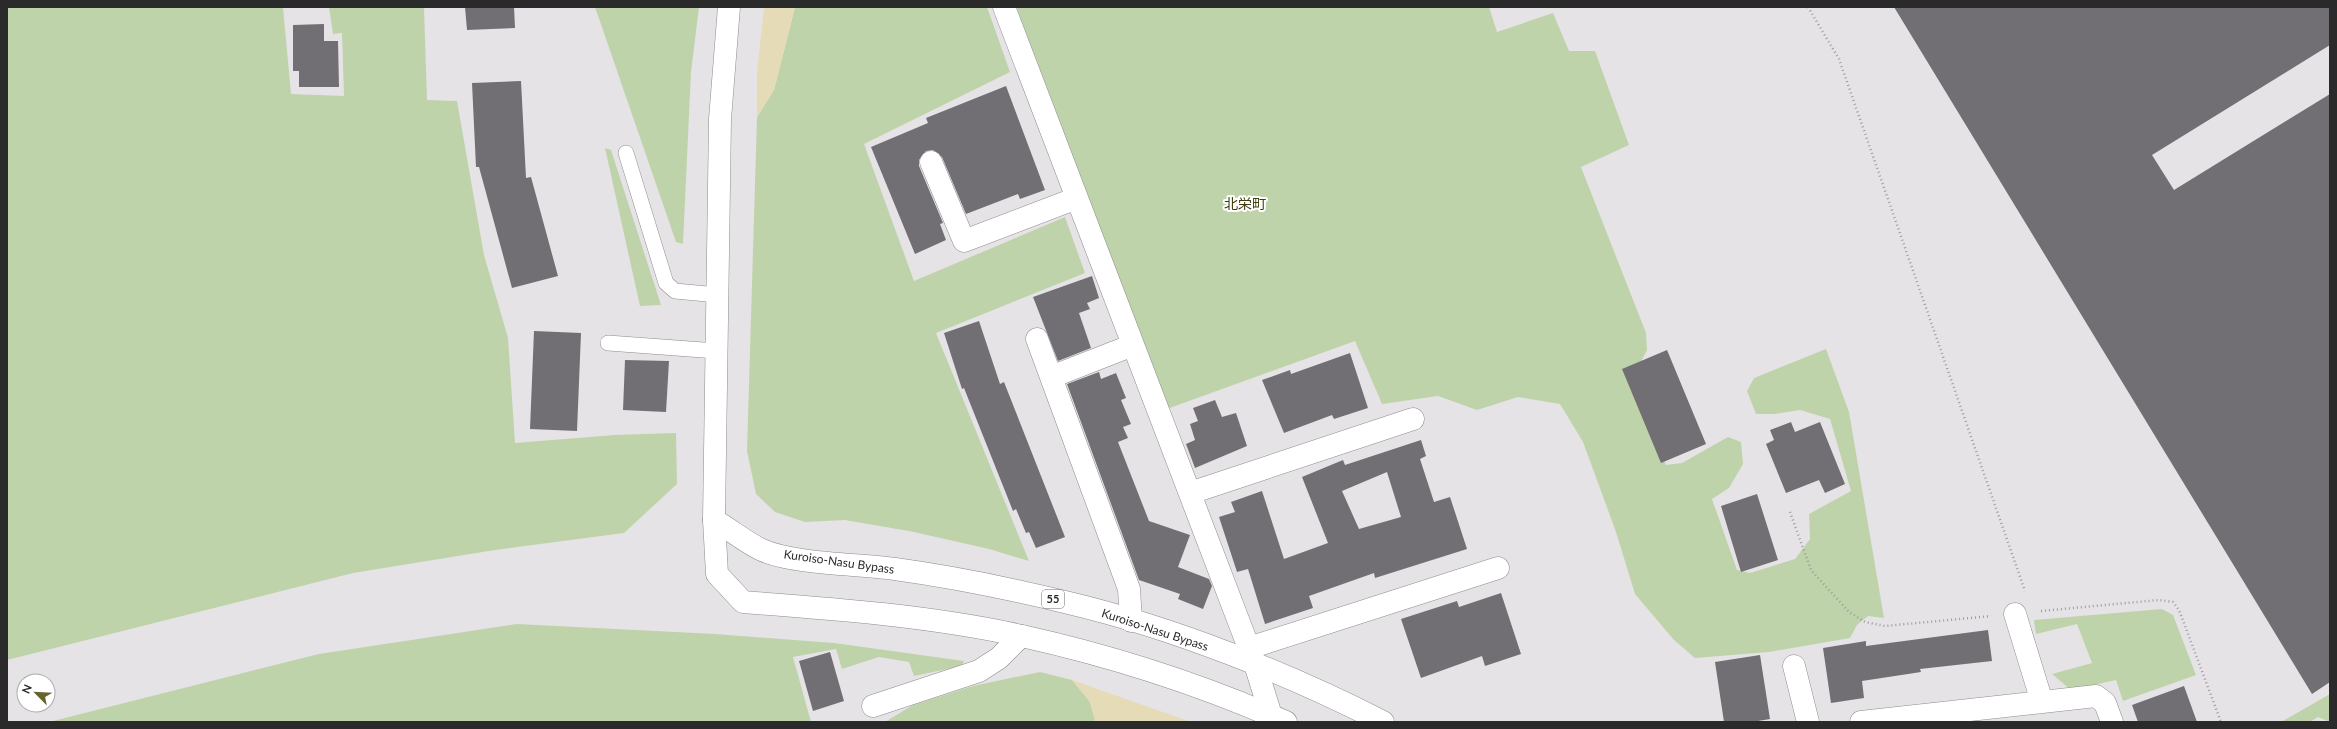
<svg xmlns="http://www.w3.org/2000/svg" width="2337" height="729" font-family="Lato,'Noto Sans JP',sans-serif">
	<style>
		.green { fill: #bfd3aa }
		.sand { fill: #e5dbb6 }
		.building { fill: #716f73; fill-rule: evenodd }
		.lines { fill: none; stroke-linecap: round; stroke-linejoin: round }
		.lane-casing { stroke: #8d8b8e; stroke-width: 16 }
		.street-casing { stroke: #8d8b8e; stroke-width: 23 }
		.secondary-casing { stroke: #8d8b8e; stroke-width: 23 }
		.primary-casing { stroke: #8d8b8e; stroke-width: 23 }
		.path { stroke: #9d9b9d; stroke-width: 2.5; stroke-dasharray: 1 3; stroke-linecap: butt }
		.lane { stroke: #fff; stroke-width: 15 }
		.street { stroke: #fff; stroke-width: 22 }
		.secondary { stroke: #fff; stroke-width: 22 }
		.primary { stroke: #fff; stroke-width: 22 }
		.labels { text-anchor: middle; stroke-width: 4; stroke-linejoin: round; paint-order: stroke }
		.shield { fill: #fff; stroke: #6b6a6b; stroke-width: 1 }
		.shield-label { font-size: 11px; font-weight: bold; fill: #2b2a2b }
		.street-label { font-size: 12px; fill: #2b2a2b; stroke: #fff }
		.quarter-label { font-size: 14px; fill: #403c12; stroke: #fff }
	</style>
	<rect width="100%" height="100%" fill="#e6e3e7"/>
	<!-- green -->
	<path class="green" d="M 7,7 L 283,7 L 291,94 L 344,96 L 342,33 L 333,34 L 329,7 L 424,8 L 427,100 L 457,101 L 484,255 L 508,338 L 515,443 L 615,435 L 676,433 L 677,484 L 624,533 L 495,550 L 353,573 L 7,660 Z
		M 595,7 L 699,7 L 691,72 L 683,244 L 676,242 Z
		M 795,7 L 987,7 L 1010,72 L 864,144 L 914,281 L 1065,217 L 1085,273 L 936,333 L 1029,561 L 989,549 L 914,532 L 845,520 L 805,522 L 775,512 L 756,494 L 747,451 L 757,117 L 774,90 Z
		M 1016,7 L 1489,7 L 1497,32 L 1553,13 L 1569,51 L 1595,51 L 1629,145 L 1581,167 L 1646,333 L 1647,350 L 1631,381 L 1666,465 L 1682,463 L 1728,437 L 1741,442 L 1743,464 L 1729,488 L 1712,499 L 1737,570 L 1750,573 L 1795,559 L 1810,539 L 1809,514 L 1851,491 L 1830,419 L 1800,410 L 1775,414 L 1756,414 L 1747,391 L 1754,378 L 1826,349 L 1849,412 L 1884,618 L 1868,616 L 1857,625 L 1850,638 L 1769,652 L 1695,658 L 1674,640 L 1635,594 L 1616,532 L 1583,442 L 1560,404 L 1518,397 L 1477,410 L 1438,396 L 1382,404 L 1355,341 L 1164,410 Z
		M 605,148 L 611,150 L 661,305 L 640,306 Z
		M 2162,609 L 2173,615 L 2196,675 L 2123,701 L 2116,680 L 2071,690 L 2052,674 L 2092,663 L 2077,624 L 2036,634 L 2034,620 Z
		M 517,624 L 715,634 L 834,643 L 964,661 L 962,666 L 914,676 L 909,662 L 879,657 L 842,669 L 836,649 L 793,657 L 811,722 L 49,722 L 319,654 Z
		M 1040,672 L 1072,680 L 1090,702 L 1095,720 L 1093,722 L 885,722 L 913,705 L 973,686 Z
		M 2330,694 L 2330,722 L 2318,717 L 2310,722 L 2281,722 Z"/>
	<!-- sand -->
	<path class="sand" d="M 764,7 L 795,7 L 774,90 L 757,117 L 757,73 Z
		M 1072,680 L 1191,722 L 1093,722 L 1095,720 L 1090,702 Z"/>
	<!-- building -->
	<path class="building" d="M 465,7 L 514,7 L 515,28 L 467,30 Z
		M 1894,7 L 2330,7 L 2330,45 L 2152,155 L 2174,190 L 2330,94 L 2330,682 L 2312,694 Z
		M 324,24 L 324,41 L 338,41 L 339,87 L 299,87 L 299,71 L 293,71 L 293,25 Z
		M 521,81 L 526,178 L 531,177 L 558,276 L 512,288 L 479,167 L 476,167 L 472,83 Z
		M 1006,86 L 1045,190 L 1020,199 L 1018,194 L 966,214 L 942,157 L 933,150 L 926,151 L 919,160 L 919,166 L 943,223 L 940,224 L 946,240 L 915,254 L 871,147 L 928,123 L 926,118 Z
		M 1092,276 L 1099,298 L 1087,303 L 1090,309 L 1079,313 L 1091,348 L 1058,361 L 1033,297 Z
		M 979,321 L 1000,384 L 1004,382 L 1065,537 L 1036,548 L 1029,532 L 1026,533 L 1016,509 L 1013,511 L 964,388 L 962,389 L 944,333 Z
		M 534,331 L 581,333 L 577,431 L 530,429 Z
		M 1667,350 L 1706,444 L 1661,463 L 1622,369 Z
		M 1350,353 L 1368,408 L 1334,419 L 1332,415 L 1284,433 L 1262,380 L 1290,370 L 1291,374 Z
		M 625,360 L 669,361 L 666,412 L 623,410 Z
		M 1099,372 L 1101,379 L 1116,373 L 1126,398 L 1121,400 L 1131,424 L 1123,427 L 1128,438 L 1118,442 L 1149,521 L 1190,535 L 1178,567 L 1209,579 L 1212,586 L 1203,609 L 1178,599 L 1180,594 L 1139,580 L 1067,384 Z
		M 1215,400 L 1222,417 L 1236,413 L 1247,446 L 1195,468 L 1186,444 L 1195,440 L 1190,424 L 1198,421 L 1193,408 Z
		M 1791,422 L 1795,432 L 1820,422 L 1845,484 L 1825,493 L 1819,480 L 1786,493 L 1766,444 L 1774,440 L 1770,430 Z
		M 1421,440 L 1426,456 L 1420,459 L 1434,502 L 1450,497 L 1467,549 L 1375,578 L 1374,573 L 1309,596 L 1313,608 L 1265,624 L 1248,569 L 1237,572 L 1219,517 L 1235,512 L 1231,502 L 1262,491 L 1284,559 L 1328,543 L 1302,477 L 1343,460 L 1345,465 ZM 1387,472 L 1401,517 L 1359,529 L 1342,491 Z
		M 1757,494 L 1778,560 L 1741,572 L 1721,506 Z
		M 1501,593 L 1521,654 L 1485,666 L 1482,656 L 1421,678 L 1401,619 L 1457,601 L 1459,607 Z
		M 1988,630 L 1992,661 L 1920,669 L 1921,672 L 1862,681 L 1864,698 L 1831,703 L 1823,648 L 1866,641 L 1866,646 Z
		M 830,652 L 844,701 L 813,711 L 799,661 Z
		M 1760,655 L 1770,719 L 1752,722 L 1724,722 L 1715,662 Z
		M 2184,686 L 2197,722 L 2138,722 L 2132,705 Z"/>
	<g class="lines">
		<defs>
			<path id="lane" d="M 626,153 L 666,283 L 675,291 L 718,295
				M 608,343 L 717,351"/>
			<path id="street" d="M 1004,7 L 1255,664 L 1273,722
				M 931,162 L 964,241 L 1077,198
				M 1037,339 L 1051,377
				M 1190,493 L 1413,419
				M 2015,614 L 2042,702
				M 1131,621 L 1129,589 L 1051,377 L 1133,345
				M 1249,648 L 1498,568
				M 1794,666 L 1808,722
				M 873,706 L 979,671 L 999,658 L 1021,636
				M 1861,722 L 2096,696 L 2105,703 L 2112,722"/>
			<path id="secondary" d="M 714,520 L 720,119 L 729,7"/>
			<path id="primary" d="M 714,520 C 730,529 745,542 762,550 C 793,564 859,564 895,569 C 953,577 1012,589 1069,603 C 1174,628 1287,673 1383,722
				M 714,520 L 717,574 L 743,602 C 836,609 931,616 1022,636 C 1112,656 1202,685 1286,722"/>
		</defs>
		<!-- lane casing -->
		<use href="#lane" class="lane-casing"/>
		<!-- street casing -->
		<use href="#street" class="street-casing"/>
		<!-- secondary casing -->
		<use href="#secondary" class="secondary-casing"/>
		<!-- primary casing -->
		<use href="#primary" class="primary-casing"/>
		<!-- path -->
		<path class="path" d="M 1808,7 L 1839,59 L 2025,591
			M 1790,512 L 1811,570 L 1849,612 L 1865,622 L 1885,626 L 1991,616
			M 2041,611 L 2159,600 L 2173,602 L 2179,610 L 2221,722"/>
		<!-- lane -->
		<use href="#lane" class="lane"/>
		<!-- street -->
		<use href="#street" class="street"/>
		<!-- secondary -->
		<use href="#secondary" class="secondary"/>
		<!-- primary -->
		<use href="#primary" class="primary"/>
	</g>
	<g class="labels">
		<!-- shield labels -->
		<rect class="shield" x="1042" y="590" width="22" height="18" rx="3"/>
		<g class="shield-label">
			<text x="1053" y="603">55</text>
		</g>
		<!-- street labels -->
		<g class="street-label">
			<text transform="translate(839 562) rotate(8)" y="4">Kuroiso-Nasu Bypass</text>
			<text transform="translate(1155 630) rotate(18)" y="4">Kuroiso-Nasu Bypass</text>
		</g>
		<!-- quarter labels -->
		<g class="quarter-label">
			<text x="1245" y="209">北栄町</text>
		</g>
	</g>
	<!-- border -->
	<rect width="2337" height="729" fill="none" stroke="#2b2a2b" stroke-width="16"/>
	<!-- north arrow -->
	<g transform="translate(36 693) rotate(294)"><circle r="19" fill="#ffffff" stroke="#aaaaaa"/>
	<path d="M0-3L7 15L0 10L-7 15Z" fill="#67632f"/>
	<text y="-6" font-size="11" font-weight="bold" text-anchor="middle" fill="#2b2a2b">N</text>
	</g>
</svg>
